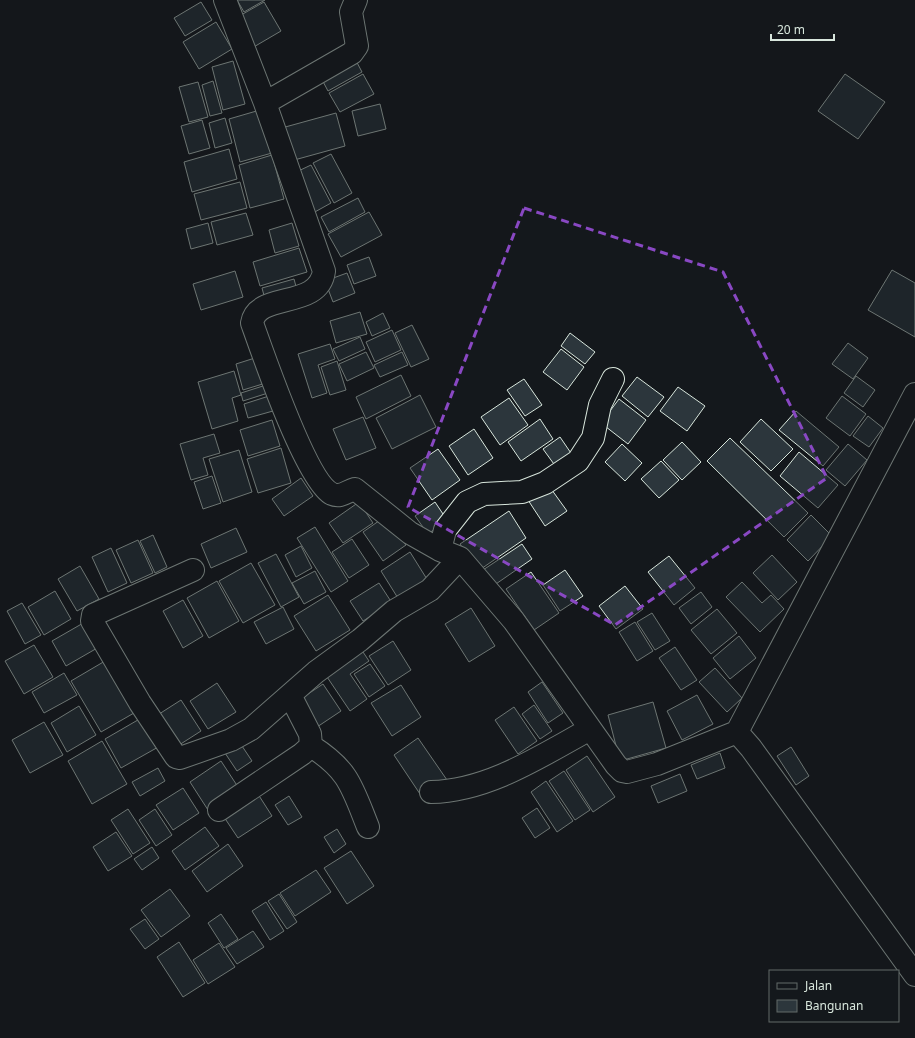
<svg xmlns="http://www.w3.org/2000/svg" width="915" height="1038" font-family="'Noto Sans',sans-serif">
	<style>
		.building { fill: #2c363c; stroke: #d8e6dc }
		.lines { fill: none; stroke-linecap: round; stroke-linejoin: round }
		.minor-casing { stroke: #d8e6dc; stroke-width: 24 }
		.minor { stroke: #14181c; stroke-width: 22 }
		.marked { fill: none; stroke: #8948c3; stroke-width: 3; stroke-dasharray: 8 5; stroke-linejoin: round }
	</style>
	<rect width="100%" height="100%" fill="#14181c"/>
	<!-- building -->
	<path class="building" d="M 237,0 L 265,0 L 244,12 Z
		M 201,2 L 212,20 L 185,36 L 174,18 Z
		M 264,2 L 281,31 L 252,48 L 234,19 Z
		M 216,22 L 232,49 L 199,69 L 183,42 Z
		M 353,55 L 362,72 L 328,91 L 319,74 Z
		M 233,61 L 245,104 L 223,110 L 212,67 Z
		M 363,74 L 374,94 L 340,112 L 329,93 Z
		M 845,74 L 885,102 L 858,139 L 818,111 Z
		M 213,81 L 222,113 L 210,116 L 202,85 Z
		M 198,82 L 208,117 L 189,122 L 179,87 Z
		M 380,104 L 386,129 L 358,136 L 352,111 Z
		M 260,110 L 272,153 L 240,162 L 229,119 Z
		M 336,113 L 345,146 L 287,162 L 278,129 Z
		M 225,118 L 232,143 L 215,148 L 209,123 Z
		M 202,120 L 210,148 L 189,154 L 181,126 Z
		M 229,149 L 237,179 L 192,192 L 184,162 Z
		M 331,154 L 352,193 L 334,203 L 313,163 Z
		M 272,155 L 284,199 L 250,208 L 239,165 Z
		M 311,165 L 331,203 L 313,213 L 292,174 Z
		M 240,182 L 247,208 L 201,220 L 194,194 Z
		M 358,198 L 365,212 L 329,232 L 321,217 Z
		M 369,212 L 382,235 L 341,257 L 328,234 Z
		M 246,213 L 253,235 L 217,245 L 211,222 Z
		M 208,223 L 213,243 L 191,249 L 186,229 Z
		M 292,223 L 299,246 L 275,253 L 269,230 Z
		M 299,248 L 307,272 L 260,286 L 253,262 Z
		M 369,257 L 376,276 L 354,284 L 347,265 Z
		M 892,270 L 915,283 L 915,337 L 868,310 Z
		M 235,271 L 243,297 L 201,310 L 193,284 Z
		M 347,273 L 355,293 L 333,302 L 325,281 Z
		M 294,279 L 298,294 L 266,303 L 262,288 Z
		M 360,312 L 367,334 L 336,343 L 330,321 Z
		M 383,313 L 390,328 L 372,336 L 366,322 Z
		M 412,325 L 429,359 L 411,367 L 395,333 Z
		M 392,330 L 401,350 L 375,362 L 366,342 Z
		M 570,333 L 595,352 L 585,364 L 561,346 Z
		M 360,337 L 365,349 L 339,361 L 333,349 Z
		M 848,343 L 868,358 L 853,379 L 832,364 Z
		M 330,344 L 335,359 L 318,365 L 327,393 L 312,398 L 298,354 Z
		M 561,349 L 584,367 L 567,390 L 543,372 Z
		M 366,352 L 374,368 L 347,381 L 339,364 Z
		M 402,352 L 408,365 L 380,377 L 374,365 Z
		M 258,357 L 266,383 L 243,390 L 236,364 Z
		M 337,361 L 346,390 L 330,395 L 321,367 Z
		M 234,371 L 241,395 L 232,398 L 238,421 L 212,429 L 198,382 Z
		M 401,375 L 411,396 L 366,419 L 356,397 Z
		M 856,376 L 875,390 L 863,407 L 844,393 Z
		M 637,377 L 664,397 L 648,417 L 622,396 Z
		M 524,379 L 542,405 L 525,416 L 507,390 Z
		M 266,385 L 268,393 L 243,401 L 241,393 Z
		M 678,387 L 705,406 L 687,431 L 660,411 Z
		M 420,395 L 436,427 L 392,449 L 376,418 Z
		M 269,396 L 273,411 L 248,418 L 244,404 Z
		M 842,396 L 866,414 L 850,436 L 826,418 Z
		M 509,398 L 528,425 L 500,445 L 481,417 Z
		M 619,399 L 646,420 L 628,444 L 601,423 Z
		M 796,411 L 839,447 L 823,466 L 779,430 Z
		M 868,416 L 883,428 L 869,447 L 853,436 Z
		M 363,417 L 376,448 L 346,460 L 333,429 Z
		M 540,419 L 553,439 L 521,461 L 508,442 Z
		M 761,419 L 793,449 L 771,471 L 740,442 Z
		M 272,420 L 280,446 L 248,456 L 240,430 Z
		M 474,429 L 493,458 L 468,475 L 449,446 Z
		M 214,434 L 220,453 L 203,458 L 208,475 L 191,480 L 180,444 Z
		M 560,437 L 575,459 L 559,471 L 543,449 Z
		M 730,438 L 808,513 L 784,537 L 707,461 Z
		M 682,442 L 701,462 L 682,480 L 663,460 Z
		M 622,444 L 642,463 L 625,481 L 605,462 Z
		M 848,444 L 867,460 L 845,486 L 826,470 Z
		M 281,448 L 291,483 L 258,493 L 247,459 Z
		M 438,449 L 460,480 L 432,500 L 410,468 Z
		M 239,450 L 252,492 L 223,502 L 209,459 Z
		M 799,452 L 838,485 L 818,508 L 780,476 Z
		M 661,461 L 679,480 L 659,498 L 641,479 Z
		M 212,476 L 221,503 L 203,509 L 194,482 Z
		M 301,478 L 313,496 L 284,516 L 272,499 Z
		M 549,486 L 567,511 L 545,526 L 528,500 Z
		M 359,502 L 373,523 L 343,543 L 329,523 Z
		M 435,502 L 447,520 L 428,534 L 415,516 Z
		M 509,511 L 526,538 L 478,571 L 460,544 Z
		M 811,515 L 832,536 L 808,561 L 787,540 Z
		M 386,516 L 406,545 L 383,561 L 363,532 Z
		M 315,527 L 348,581 L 331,592 L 297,538 Z
		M 236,528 L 247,552 L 211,568 L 201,544 Z
		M 153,535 L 167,567 L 155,573 L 140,541 Z
		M 352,539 L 369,565 L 349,578 L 332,552 Z
		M 138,540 L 153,573 L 131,583 L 116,550 Z
		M 522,544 L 532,559 L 493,586 L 483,570 Z
		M 301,546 L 312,568 L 296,577 L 285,555 Z
		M 111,548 L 127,583 L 108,592 L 92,557 Z
		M 410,552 L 430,584 L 401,603 L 381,571 Z
		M 276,554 L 299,597 L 281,607 L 258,563 Z
		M 772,555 L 797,582 L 778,600 L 753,573 Z
		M 669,556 L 695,588 L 674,605 L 648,572 Z
		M 251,563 L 275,605 L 243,623 L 219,581 Z
		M 80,566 L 99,599 L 77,611 L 58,579 Z
		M 565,570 L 583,596 L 560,611 L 543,585 Z
		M 315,571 L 326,592 L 304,604 L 292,583 Z
		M 531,572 L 559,613 L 534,630 L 506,589 Z
		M 217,581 L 239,621 L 209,638 L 187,598 Z
		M 742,582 L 762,603 L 771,595 L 784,609 L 760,632 L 726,597 Z
		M 379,583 L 392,603 L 363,621 L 350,601 Z
		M 625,586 L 643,609 L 616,629 L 599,606 Z
		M 55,591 L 71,619 L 44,635 L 28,607 Z
		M 701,592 L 712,607 L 691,624 L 679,608 Z
		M 328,595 L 350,630 L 316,651 L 294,616 Z
		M 183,600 L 203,636 L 183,648 L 163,611 Z
		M 22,603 L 41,635 L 25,644 L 7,611 Z
		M 283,607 L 294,629 L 266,644 L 254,622 Z
		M 471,608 L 495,646 L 469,662 L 445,624 Z
		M 717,609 L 737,633 L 711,654 L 691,630 Z
		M 652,613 L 670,641 L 655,650 L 637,622 Z
		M 85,622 L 99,647 L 66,666 L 52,641 Z
		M 635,622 L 653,651 L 637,661 L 619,632 Z
		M 739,636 L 756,658 L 730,679 L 713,658 Z
		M 393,641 L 411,670 L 388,685 L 369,656 Z
		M 34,645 L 53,677 L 24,694 L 5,661 Z
		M 359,646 L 369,661 L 350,674 L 367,699 L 350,711 L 323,671 Z
		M 675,647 L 697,680 L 681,690 L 659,658 Z
		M 105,661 L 134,713 L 101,732 L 71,681 Z
		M 370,664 L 385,686 L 369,697 L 354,674 Z
		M 715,668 L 742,698 L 727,712 L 699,682 Z
		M 64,673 L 77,695 L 44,713 L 32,692 Z
		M 542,682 L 563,713 L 548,723 L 528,692 Z
		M 217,683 L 236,712 L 208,729 L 190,701 Z
		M 323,684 L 341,711 L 317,727 L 299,700 Z
		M 401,685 L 421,717 L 392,736 L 371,703 Z
		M 697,695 L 713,724 L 682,740 L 667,711 Z
		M 181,700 L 201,731 L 176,747 L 156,716 Z
		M 653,702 L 666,748 L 620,761 L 608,715 Z
		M 534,705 L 552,731 L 540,739 L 522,714 Z
		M 79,706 L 96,735 L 67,752 L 51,723 Z
		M 514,707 L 537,741 L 518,754 L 495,720 Z
		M 143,717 L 160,746 L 121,768 L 105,739 Z
		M 44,722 L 63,755 L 30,773 L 12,740 Z
		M 418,738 L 447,780 L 422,797 L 394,755 Z
		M 102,741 L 127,784 L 92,804 L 68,761 Z
		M 240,743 L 252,761 L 237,771 L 225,753 Z
		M 791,747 L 809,776 L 796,785 L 777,756 Z
		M 720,753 L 725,768 L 697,779 L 691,765 Z
		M 587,756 L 615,797 L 593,812 L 566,770 Z
		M 221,761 L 240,790 L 208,810 L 190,782 Z
		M 158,768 L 165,781 L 140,796 L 132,782 Z
		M 564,771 L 590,810 L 575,820 L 549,781 Z
		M 680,774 L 687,791 L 658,803 L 651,786 Z
		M 546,781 L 573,821 L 557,832 L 531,792 Z
		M 183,788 L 199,813 L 173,830 L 156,805 Z
		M 256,791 L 272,816 L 238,838 L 222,814 Z
		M 289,796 L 302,817 L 288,825 L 275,805 Z
		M 537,808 L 550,828 L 535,838 L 522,818 Z
		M 128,809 L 150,843 L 133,854 L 111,820 Z
		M 155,809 L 172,835 L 156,846 L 139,820 Z
		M 205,827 L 219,846 L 185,870 L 172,851 Z
		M 337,829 L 346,844 L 334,853 L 324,837 Z
		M 116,832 L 132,856 L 108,871 L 93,847 Z
		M 228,844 L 243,866 L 207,892 L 192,871 Z
		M 152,847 L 159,858 L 142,870 L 134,859 Z
		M 351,851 L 374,886 L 347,904 L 324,868 Z
		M 316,870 L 331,892 L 295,916 L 280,893 Z
		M 170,889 L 190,916 L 161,937 L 141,910 Z
		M 279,894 L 297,922 L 287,929 L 268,901 Z
		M 266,902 L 284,931 L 270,940 L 252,911 Z
		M 221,914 L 238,939 L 224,948 L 208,923 Z
		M 145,919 L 159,939 L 145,949 L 130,929 Z
		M 253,931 L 264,947 L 237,964 L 226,948 Z
		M 179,942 L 205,983 L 183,997 L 157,957 Z
		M 219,943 L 235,967 L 208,984 L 193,960 Z"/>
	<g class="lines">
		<defs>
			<path id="minor" d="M 225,0 L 265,103
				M 356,0 L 351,12 L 357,46 L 352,53 L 265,103 L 324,271 C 319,310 257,291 252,323 C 263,354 307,482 332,494 C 341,498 347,491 355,489 L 410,533 L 440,550 L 460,558 L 514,621 L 616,765 L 622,771 L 627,772 L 657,764 L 737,732 L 915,394
				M 440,550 L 445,530 L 467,502 L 484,494 L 522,492 L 545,483 L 578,461 L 593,438 L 600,405 L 613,379
				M 193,570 L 93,615 L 92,621 L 140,703 L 176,757 L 180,758 L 231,740 L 251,729 L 316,672 L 360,640 L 394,611 L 430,590 L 460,558
				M 737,732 L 751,748 L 915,975
				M 311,746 C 349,770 352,787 368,827
				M 431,792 C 488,791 541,756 590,729
				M 219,810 L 302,754 L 311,746 L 310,734 L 290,695"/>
		</defs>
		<!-- minor casing -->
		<use href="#minor" class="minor-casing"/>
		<!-- minor -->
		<use href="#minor" class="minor"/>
	</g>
	<!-- marked area -->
	<path d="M0 0H915V1038H0ZM 524,208 L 723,272 L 827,478 L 615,625 L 408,507 Z" fill="#14181c" fill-opacity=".55" fill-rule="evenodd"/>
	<path class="marked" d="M 524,208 L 723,272 L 827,478 L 615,625 L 408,507 Z"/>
	<!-- legend -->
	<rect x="769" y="970" width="130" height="52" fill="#14181c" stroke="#626a69"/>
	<rect x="777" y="983" width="20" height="6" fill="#14181c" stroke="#626a69"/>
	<text x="805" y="990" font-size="12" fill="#d8e6dc">Jalan</text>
	<rect x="777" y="1000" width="20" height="12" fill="#2c363c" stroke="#626a69"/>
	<text x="805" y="1010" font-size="12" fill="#d8e6dc">Bangunan</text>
	<!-- scale -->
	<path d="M771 34v6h63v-6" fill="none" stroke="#d8e6dc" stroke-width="2"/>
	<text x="777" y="34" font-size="12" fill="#d8e6dc" stroke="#14181c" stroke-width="3" paint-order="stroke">20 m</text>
</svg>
